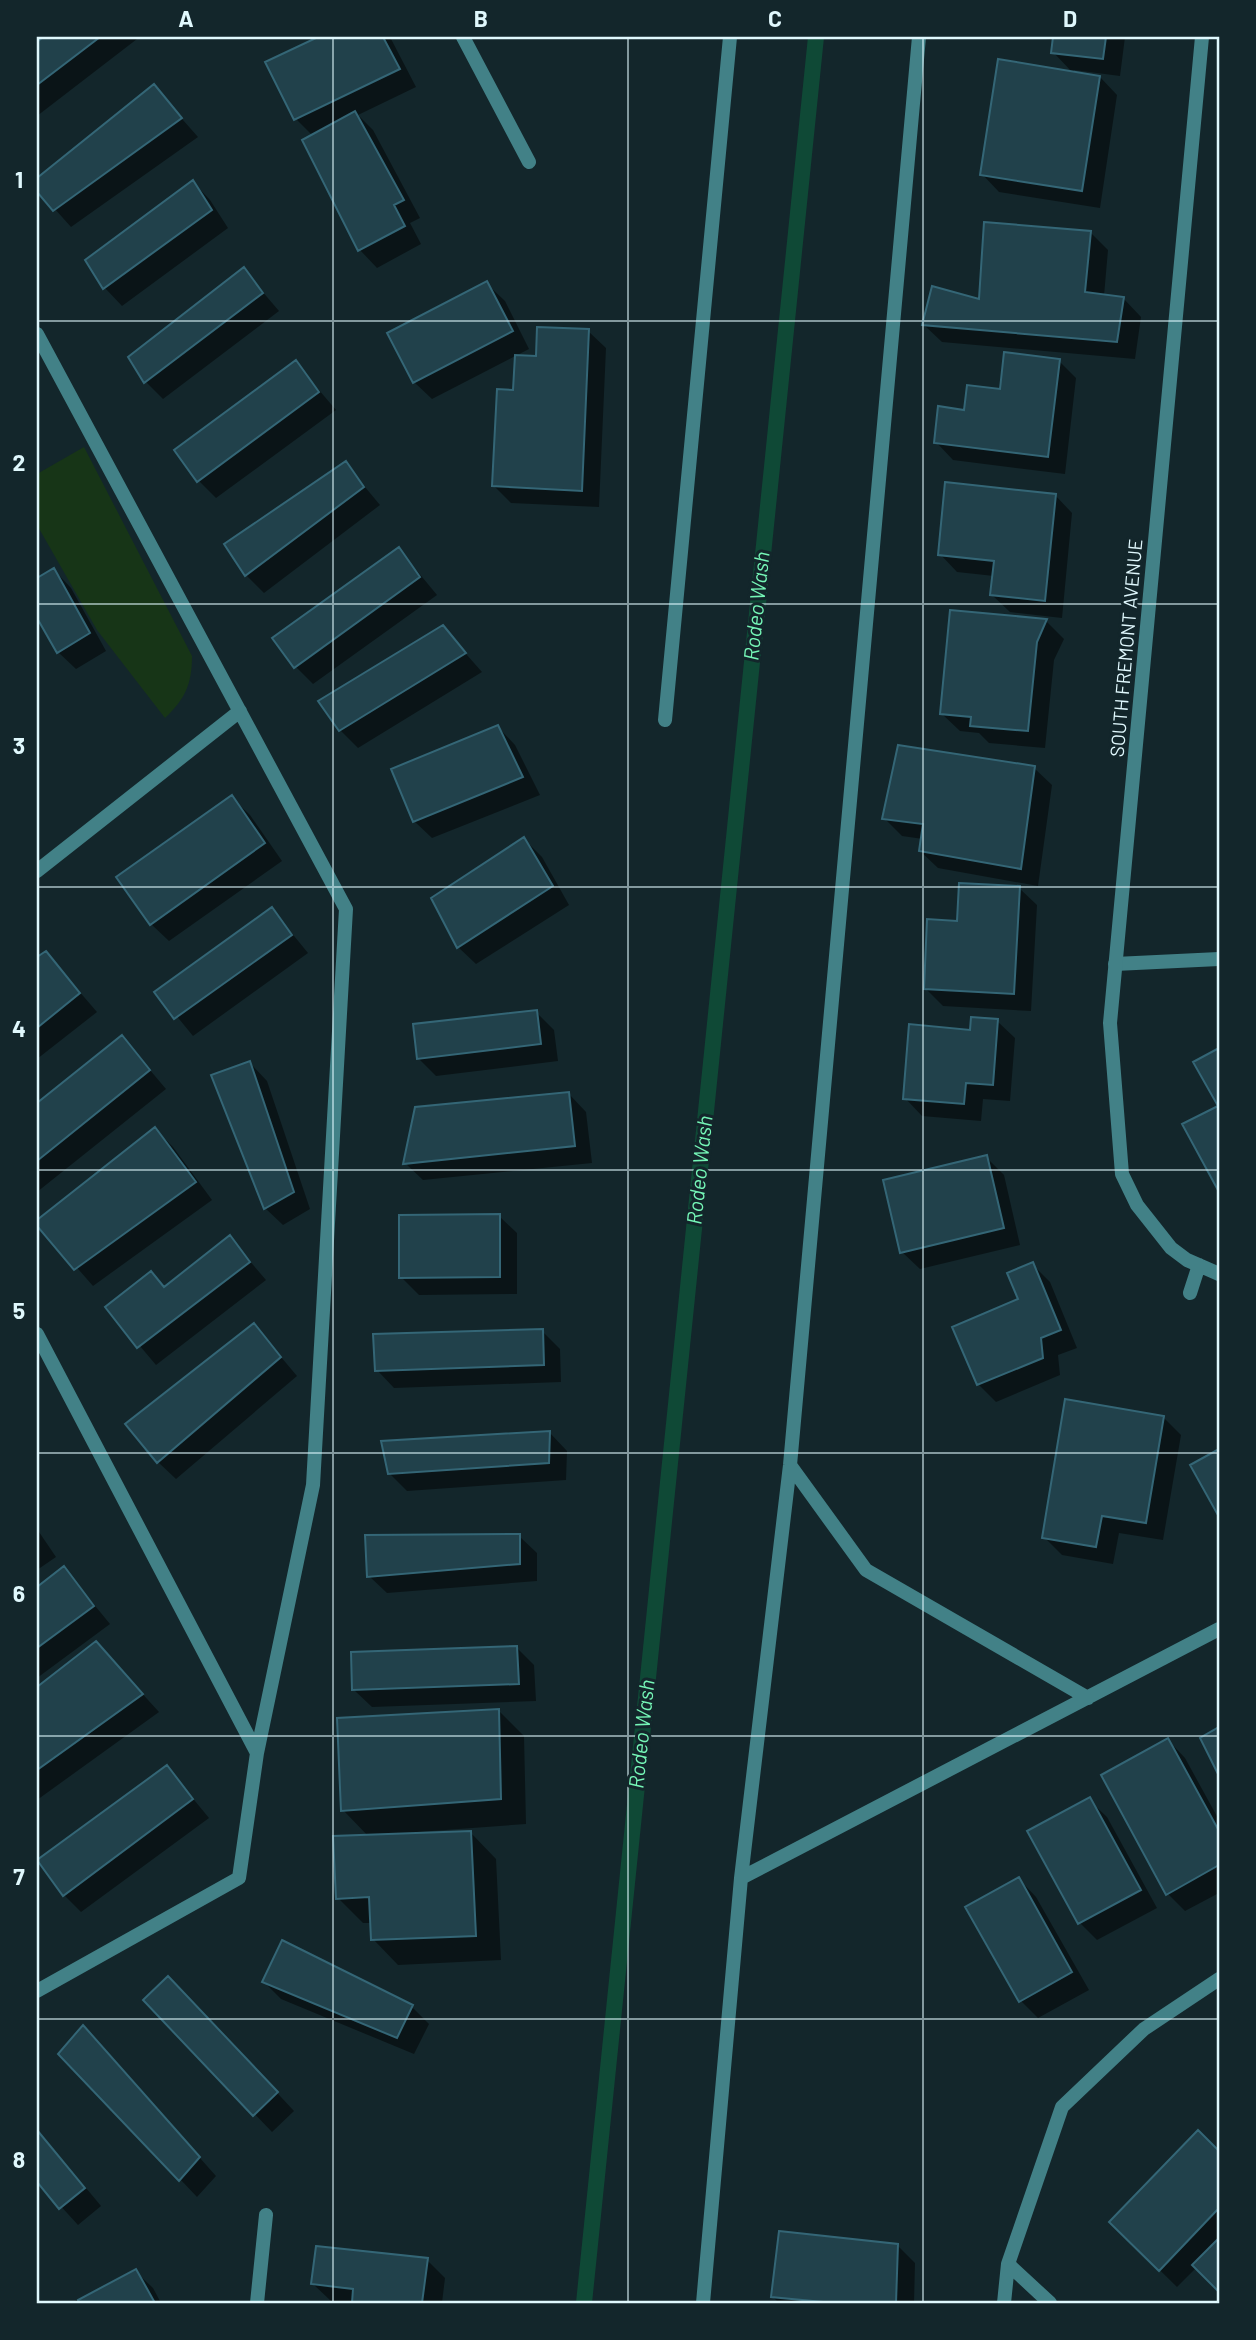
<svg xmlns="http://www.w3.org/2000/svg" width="1256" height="2340" font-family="Barlow,sans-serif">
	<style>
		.green { fill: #173517 }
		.shadow { fill: #0007 }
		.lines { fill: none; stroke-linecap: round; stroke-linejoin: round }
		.stream { stroke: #0f4936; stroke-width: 16 }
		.building { fill: #21414b; stroke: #346676; stroke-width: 2 }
		.lane { stroke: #428187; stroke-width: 14 }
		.street { stroke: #428187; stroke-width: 14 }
		.grid { fill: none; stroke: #e0f8fd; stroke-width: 2; stroke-opacity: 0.55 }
		.labels { text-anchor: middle; stroke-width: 6; stroke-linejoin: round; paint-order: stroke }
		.street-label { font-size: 19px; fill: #e0f8fd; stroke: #13262b }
		.water-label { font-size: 21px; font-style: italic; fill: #75f6b7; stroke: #13262b }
		.neatline { fill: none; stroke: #e0f8fd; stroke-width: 2.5 }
		.grid-label { font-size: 23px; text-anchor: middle; font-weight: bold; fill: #e0f8fd }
	</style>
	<rect width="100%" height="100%" fill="#13262b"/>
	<!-- green -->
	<path class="green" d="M 84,447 L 192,656 C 192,684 185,699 165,718 L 97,630 L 37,525 L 37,474 Z"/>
	<!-- shadow -->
	<path class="shadow" d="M 46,37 L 135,37 L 137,39 L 37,116 L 37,44 Z
		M 322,37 L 390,37 L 416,87 L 358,115 L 373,130 L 420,218 L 410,223 L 421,244 L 377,268 L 360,250 L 305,141 L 313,136 L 296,119 L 267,63 Z
		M 1030,37 L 1125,37 L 1120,76 L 1074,70 L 1073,73 L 1053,52 L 1054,40 Z
		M 1100,77 L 1117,95 L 1100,208 L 999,192 L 982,174 Z
		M 153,86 L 198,137 L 71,227 L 37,189 L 37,180 Z
		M 193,182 L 210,200 L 228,228 L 122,306 L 105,288 L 87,261 Z
		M 1090,232 L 1108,250 L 1104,296 L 1124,299 L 1141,317 L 1135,359 L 942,342 L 924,325 L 981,301 Z
		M 244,270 L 279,311 L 163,399 L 145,381 Z
		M 487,284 L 505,301 L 529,349 L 432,399 L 414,382 Z
		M 588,331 L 606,348 L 599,507 L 511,503 L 494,486 L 515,391 L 537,358 Z
		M 1059,361 L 1076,378 L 1065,474 L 953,460 L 936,442 L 966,412 Z
		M 296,363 L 336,410 L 216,498 L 198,480 Z
		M 345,463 L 380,505 L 264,593 L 246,575 L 226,544 Z
		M 1055,495 L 1072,513 L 1062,618 L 1010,612 L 992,595 L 994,576 L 957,572 L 940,554 Z
		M 399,549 L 437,595 L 313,684 L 295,666 Z
		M 54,570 L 71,588 L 106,651 L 76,669 L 58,652 L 37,615 L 37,580 Z
		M 952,612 L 1046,621 L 1064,639 L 1054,660 L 1045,748 L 989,743 L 979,733 L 960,731 L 942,714 Z
		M 443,628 L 482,672 L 358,748 L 340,730 L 321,702 Z
		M 498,727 L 515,745 L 540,795 L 432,838 L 414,821 Z
		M 1034,768 L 1052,785 L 1038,886 L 938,868 L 920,851 L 923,839 L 902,836 L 884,818 Z
		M 232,798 L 250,815 L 282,861 L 169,941 L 151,924 Z
		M 524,839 L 542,857 L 569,905 L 476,964 L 458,947 Z
		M 1019,888 L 1037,905 L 1031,1011 L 943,1006 L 925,988 Z
		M 272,909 L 308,953 L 193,1036 L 157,992 Z
		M 46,953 L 97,1012 L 37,1059 L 37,959 Z
		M 536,1012 L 554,1030 L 558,1061 L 436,1076 L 418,1058 Z
		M 997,1021 L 1015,1038 L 1010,1101 L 983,1099 L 981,1121 L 922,1116 L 905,1098 L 972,1032 Z
		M 122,1037 L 166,1089 L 37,1192 L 37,1105 Z
		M 250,1063 L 267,1081 L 310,1209 L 283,1225 L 265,1208 Z
		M 569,1094 L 586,1112 L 592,1163 L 423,1180 L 405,1163 Z
		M 155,1129 L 173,1147 L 212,1200 L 93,1286 L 37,1222 Z
		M 986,1157 L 1004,1175 L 1020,1245 L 920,1269 L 902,1252 Z
		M 499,1216 L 517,1233 L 517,1294 L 419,1295 L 401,1277 Z
		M 230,1238 L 266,1280 L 156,1365 L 107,1307 L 151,1273 L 166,1288 Z
		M 1032,1264 L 1050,1282 L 1077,1348 L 1058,1355 L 1060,1375 L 996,1402 L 978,1384 L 1020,1300 Z
		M 254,1325 L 297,1376 L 176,1479 L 158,1462 Z
		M 542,1331 L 560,1349 L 561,1382 L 394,1388 L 377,1370 Z
		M 1163,1417 L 1181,1435 L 1163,1540 L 1119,1533 L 1113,1564 L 1062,1555 L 1044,1537 Z
		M 550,1433 L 567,1451 L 566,1480 L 407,1491 L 389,1473 Z
		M 37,1529 L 56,1557 L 37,1570 Z
		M 519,1536 L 537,1553 L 537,1581 L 387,1593 L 369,1576 Z
		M 64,1568 L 110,1624 L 37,1678 L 37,1589 Z
		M 96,1643 L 159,1712 L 37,1800 L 37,1689 Z
		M 517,1648 L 534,1665 L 536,1701 L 372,1707 L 354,1690 Z
		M 499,1711 L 524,1736 L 526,1824 L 418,1832 L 418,1835 L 471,1833 L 496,1859 L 501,1960 L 398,1965 L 373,1939 L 372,1923 L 363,1923 L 338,1898 L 369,1837 L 343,1810 Z
		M 1168,1740 L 1185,1758 L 1219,1820 L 1219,1893 L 1185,1911 L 1168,1894 Z
		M 167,1767 L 209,1818 L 81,1912 L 64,1895 Z
		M 1089,1800 L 1107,1817 L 1157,1908 L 1097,1940 L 1080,1923 Z
		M 1019,1879 L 1036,1897 L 1089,1990 L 1038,2018 L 1021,2001 Z
		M 264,1982 L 412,2007 L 429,2024 L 414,2054 L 281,1999 Z
		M 186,1995 L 294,2111 L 272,2132 L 145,2000 Z
		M 83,2027 L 216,2176 L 197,2197 L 180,2179 Z
		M 37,2129 L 101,2206 L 78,2225 L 37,2180 Z
		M 1198,2133 L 1219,2154 L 1219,2290 L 1197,2267 L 1177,2287 L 1111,2222 Z
		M 898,2246 L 915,2263 L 914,2303 L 779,2303 L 773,2297 Z
		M 427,2260 L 445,2278 L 442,2303 L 331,2301 L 313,2284 Z
		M 135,2271 L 153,2288 L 161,2303 L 71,2303 Z"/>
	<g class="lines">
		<!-- stream -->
		<path class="stream" d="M 584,2303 L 816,37"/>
	</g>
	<!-- building -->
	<path class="building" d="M 43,37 L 100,37 L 37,85 L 37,42 Z
		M 318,37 L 383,37 L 400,69 L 294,120 L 265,62 Z
		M 1053,37 L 1106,37 L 1103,59 L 1051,53 Z
		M 998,59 L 1100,76 L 1082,191 L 980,175 Z
		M 154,84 L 182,118 L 53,211 L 37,192 L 37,178 Z
		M 355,111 L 404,200 L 394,205 L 405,226 L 358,251 L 302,140 Z
		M 193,180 L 212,210 L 103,289 L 85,260 Z
		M 984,222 L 1091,231 L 1085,292 L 1124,297 L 1117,342 L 922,325 L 932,286 L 979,299 Z
		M 244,267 L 263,293 L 144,383 L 128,357 Z
		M 487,281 L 513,331 L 413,383 L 387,333 Z
		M 537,327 L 589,329 L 582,491 L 492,486 L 497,389 L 513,390 L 515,355 L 536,356 Z
		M 1004,352 L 1060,359 L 1048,457 L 934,443 L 938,406 L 964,410 L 967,385 L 1000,389 Z
		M 296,360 L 319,392 L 197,482 L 174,450 Z
		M 346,461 L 364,487 L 245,576 L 224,544 Z
		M 945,482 L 1056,494 L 1045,601 L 990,595 L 994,561 L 938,555 Z
		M 399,547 L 420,577 L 294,668 L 272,638 Z
		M 54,568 L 90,633 L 57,653 L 37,618 L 37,578 Z
		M 950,610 L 1047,619 L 1037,642 L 1028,731 L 970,726 L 971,717 L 940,714 Z
		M 443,625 L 466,653 L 339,731 L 318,701 Z
		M 498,725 L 523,777 L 413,822 L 391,769 Z
		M 898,745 L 1035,766 L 1021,869 L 919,851 L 923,824 L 882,819 Z
		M 232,795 L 265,843 L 150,925 L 116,877 Z
		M 524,837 L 553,886 L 457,948 L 431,898 Z
		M 959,883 L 1020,886 L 1014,994 L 924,989 L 927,919 L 957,921 Z
		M 272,907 L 292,935 L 174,1019 L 154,992 Z
		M 46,951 L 80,993 L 37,1028 L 37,957 Z
		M 537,1010 L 541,1044 L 417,1059 L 413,1024 Z
		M 971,1017 L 998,1019 L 993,1085 L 966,1083 L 964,1104 L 903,1099 L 909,1024 L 970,1030 Z
		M 122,1035 L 150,1070 L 37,1161 L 37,1103 Z
		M 1219,1048 L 1219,1192 L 1182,1124 L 1218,1106 L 1193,1062 Z
		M 250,1061 L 294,1192 L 264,1209 L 211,1075 Z
		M 569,1092 L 575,1146 L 403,1164 L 415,1107 Z
		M 155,1127 L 196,1182 L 74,1270 L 37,1226 L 37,1220 Z
		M 987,1155 L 1004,1228 L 900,1253 L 883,1180 Z
		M 500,1214 L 500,1277 L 399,1278 L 399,1215 Z
		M 230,1235 L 250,1262 L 137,1348 L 105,1307 L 151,1271 L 164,1287 Z
		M 1033,1262 L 1061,1330 L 1041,1338 L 1043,1358 L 977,1385 L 952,1327 L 1018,1299 L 1007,1273 Z
		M 254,1323 L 281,1357 L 157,1463 L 125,1424 Z
		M 543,1329 L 544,1365 L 375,1371 L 373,1334 Z
		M 1065,1399 L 1164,1416 L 1146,1523 L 1102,1516 L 1096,1547 L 1042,1538 Z
		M 550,1431 L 549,1463 L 388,1474 L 381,1441 Z
		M 1219,1449 L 1219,1517 L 1190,1465 Z
		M 520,1534 L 520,1564 L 367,1577 L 365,1535 Z
		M 64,1566 L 94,1606 L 37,1648 L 37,1587 Z
		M 96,1641 L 143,1694 L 37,1770 L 37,1687 Z
		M 517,1646 L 519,1684 L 352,1690 L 351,1652 Z
		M 499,1709 L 501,1799 L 341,1811 L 337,1718 Z
		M 1219,1727 L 1219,1776 L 1200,1738 Z
		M 1168,1738 L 1219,1831 L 1219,1865 L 1166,1895 L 1101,1775 Z
		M 167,1765 L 193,1799 L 63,1896 L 37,1860 Z
		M 1090,1797 L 1141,1890 L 1078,1924 L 1027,1831 Z
		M 471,1831 L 476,1936 L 371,1940 L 369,1897 L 336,1899 L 333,1836 Z
		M 1019,1877 L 1072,1972 L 1019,2002 L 965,1907 Z
		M 282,1940 L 413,2005 L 397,2038 L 262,1982 Z
		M 168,1976 L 278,2092 L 253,2116 L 143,2000 Z
		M 83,2025 L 200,2157 L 179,2181 L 58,2054 Z
		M 37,2130 L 85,2188 L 59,2209 L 37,2182 Z
		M 1198,2130 L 1219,2151 L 1219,2208 L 1159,2271 L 1109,2222 Z
		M 779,2231 L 898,2244 L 896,2303 L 834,2303 L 771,2297 Z
		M 1219,2238 L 1219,2292 L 1192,2265 Z
		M 316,2246 L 428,2258 L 422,2303 L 352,2303 L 353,2289 L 311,2284 Z
		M 136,2269 L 155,2303 L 79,2303 L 78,2300 Z"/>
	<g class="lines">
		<!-- lane -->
		<path class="lane" d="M 37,334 L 346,909 L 313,1485 L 257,1753 L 239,1878 L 37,1991
			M 665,720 L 730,37
			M 37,871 L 240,711
			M 1115,964 L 1219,959
			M 37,1334 L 257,1753
			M 790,1465 L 866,1570 L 1088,1698
			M 741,1878 L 1219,1629
			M 703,2303 L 741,1878 L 790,1465 L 919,37"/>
		<!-- street -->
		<path class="street" d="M 463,37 L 529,162
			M 1202,37 L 1110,1023 L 1122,1174 L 1137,1205 L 1171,1248 L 1187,1260 L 1219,1274
			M 1190,1293 L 1199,1265
			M 1008,2264 L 1050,2303
			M 257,2303 L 266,2215
			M 1004,2303 L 1008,2264 L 1062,2107 L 1144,2029 L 1219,1979"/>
	</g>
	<!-- grid -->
	<path class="grid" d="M 333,37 L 333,2303M 628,37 L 628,2303M 923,37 L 923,2303M 37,321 L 1219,321M 37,604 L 1219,604M 37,887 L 1219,887M 37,1170 L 1219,1170M 37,1453 L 1219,1453M 37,1736 L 1219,1736M 37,2019 L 1219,2019"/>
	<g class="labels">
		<!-- street labels -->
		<g class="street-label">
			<text transform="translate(1126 648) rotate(-85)" y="7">SOUTH FREMONT AVENUE</text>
		</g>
		<!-- water labels -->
		<g class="water-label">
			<text transform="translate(757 606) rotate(-84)" y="7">Rodeo Wash</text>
			<text transform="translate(700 1170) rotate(-84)" y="7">Rodeo Wash</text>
			<text transform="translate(642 1734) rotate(-84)" y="7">Rodeo Wash</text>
		</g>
	</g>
	<!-- border -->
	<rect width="1256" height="2340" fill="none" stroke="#13262b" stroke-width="77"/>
	<rect x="38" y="38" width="1180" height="2264" class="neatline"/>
	<g class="grid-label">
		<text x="186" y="27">A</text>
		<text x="481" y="27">B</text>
		<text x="775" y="27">C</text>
		<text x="1070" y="27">D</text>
		<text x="19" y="188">1</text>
		<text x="19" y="471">2</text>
		<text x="19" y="754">3</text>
		<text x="19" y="1037">4</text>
		<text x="19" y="1319">5</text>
		<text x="19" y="1602">6</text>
		<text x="19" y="1885">7</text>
		<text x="19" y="2168">8</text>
	</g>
</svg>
